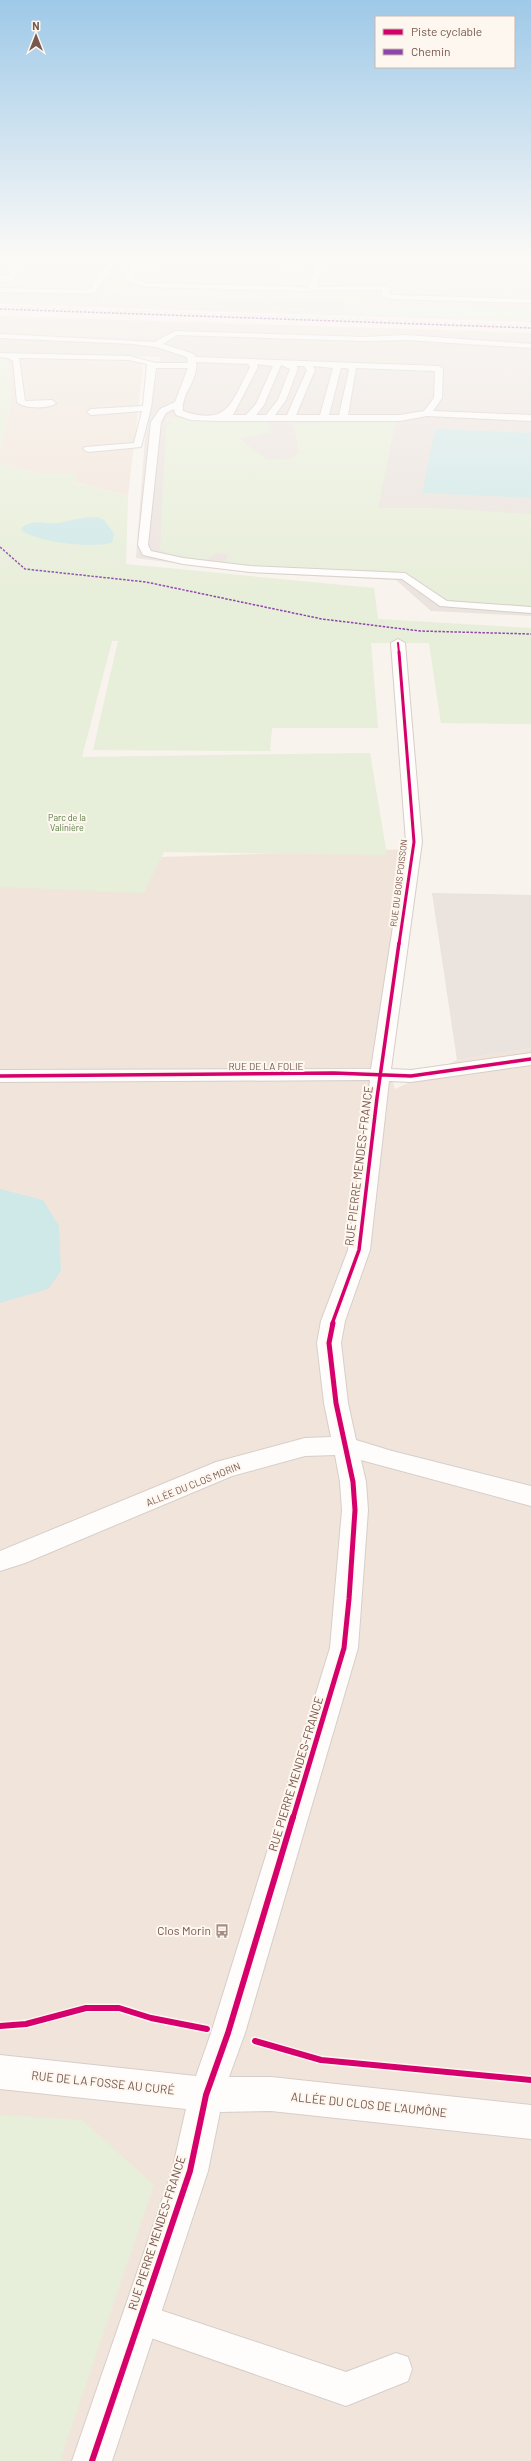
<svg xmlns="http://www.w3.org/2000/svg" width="531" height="2461" font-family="Barlow,sans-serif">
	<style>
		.residential { fill: #f1e5db }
		.industrial { fill: #ebe3de }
		.green { fill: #e7eed9 }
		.water { fill: #cfe8e8 }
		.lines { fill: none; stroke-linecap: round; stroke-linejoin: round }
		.service-casing { stroke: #d6ceca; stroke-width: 2 }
		.minor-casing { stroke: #d6ceca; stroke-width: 2 }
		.service { fill: #fefdfc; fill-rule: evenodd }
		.minor { fill: #fefdfc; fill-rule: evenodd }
		.rail-casing { stroke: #e5e3e5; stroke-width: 2 }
		.rail { stroke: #fef7f0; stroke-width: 1.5; stroke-dasharray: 4; stroke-linecap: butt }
		.quiet { stroke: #8e44ad; stroke-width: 1.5; stroke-dasharray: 2.5 1.5; stroke-linecap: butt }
		.cycleway-far4-casing { stroke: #fef7f0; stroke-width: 3.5 }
		.cycleway-far3-casing { stroke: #fef7f0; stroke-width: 5 }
		.cycleway-far2-casing { stroke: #fef7f0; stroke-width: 6 }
		.cycleway-far1-casing { stroke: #fef7f0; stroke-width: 8 }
		.cycleway-casing { stroke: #fef7f0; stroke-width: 9 }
		.cycleway-far4 { stroke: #d6006c; stroke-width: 2 }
		.cycleway-far3 { stroke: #d6006c; stroke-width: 3 }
		.cycleway-far2 { stroke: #d6006c; stroke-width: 3.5 }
		.cycleway-far1 { stroke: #d6006c; stroke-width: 5 }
		.cycleway { stroke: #d6006c; stroke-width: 6 }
		.labels { text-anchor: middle; stroke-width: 4; stroke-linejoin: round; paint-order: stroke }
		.far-park-label { font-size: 9px; fill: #5a7b45; stroke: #fef7f0 }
		.far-street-label { font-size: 9px; fill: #76584d; stroke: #fef7f0 }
		.street-label { font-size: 10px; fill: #76584d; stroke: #fef7f0 }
		.near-street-label { font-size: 12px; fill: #76584d; stroke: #fef7f0 }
		.near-poi-label { font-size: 12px; fill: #76584d; stroke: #fef7f0; text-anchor: end }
	</style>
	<rect width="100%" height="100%" fill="#f8f3ed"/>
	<!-- residential -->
	<path class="residential" d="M 7,359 L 113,360 L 140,363 L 143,367 L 128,496 L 0,463 L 0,449 L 11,402 Z
		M 413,849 L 383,1054 L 395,1089 L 457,1060 L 531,1048 L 531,2461 L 0,2461 L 0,862 Z"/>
	<!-- industrial -->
	<path class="industrial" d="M 0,256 L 531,256 L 531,322 L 0,304 Z
		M 0,316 L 531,333 L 531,616 L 431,611 L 396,580 L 251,573 L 136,558 L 145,438 L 160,357 L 0,352 Z
		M 432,893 L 531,895 L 531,1048 L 457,1060 Z"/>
	<!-- green -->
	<path class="green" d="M 123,256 L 134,256 L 121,276 L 123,281 L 129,285 L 113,295 L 118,299 L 135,301 L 134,304 L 344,309 L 345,306 L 382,305 L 531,309 L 531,320 L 98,303 L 125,257 Z
		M 149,256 L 181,256 L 165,264 L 154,280 L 159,280 L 157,283 L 148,282 L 137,277 Z
		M 193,256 L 269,256 L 273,259 L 268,263 L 231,260 L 182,262 Z
		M 285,267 L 312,267 L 306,284 L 278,286 Z
		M 135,286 L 156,288 L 155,290 L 191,291 L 192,289 L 196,289 L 195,291 L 266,293 L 264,299 L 138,296 L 136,299 L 121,296 Z
		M 365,290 L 379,290 L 382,295 L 531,301 L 531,304 L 404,301 Z
		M 331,291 L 348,292 L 377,302 L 369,304 L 345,304 L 345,301 L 315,300 L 313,293 L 332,293 Z
		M 270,293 L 307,293 L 310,300 L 268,299 Z
		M 0,358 L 7,359 L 11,402 L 0,449 Z
		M 167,417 L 267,422 L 271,432 L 240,439 L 267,460 L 291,459 L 299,453 L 293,423 L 318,423 L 336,420 L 396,420 L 378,508 L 438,508 L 531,514 L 531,606 L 450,602 L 405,572 L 245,566 L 223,563 L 229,555 L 216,553 L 206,560 L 169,554 L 160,550 L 166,426 L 173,423 L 165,420 Z
		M 0,463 L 43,474 L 74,473 L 76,483 L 128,496 L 126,564 L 374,588 L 378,619 L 531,628 L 531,724 L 441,723 L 429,643 L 371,643 L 378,728 L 272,728 L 270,751 L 93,750 L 118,641 L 112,641 L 82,757 L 370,753 L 387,855 L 164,852 L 144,893 L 0,887 Z
		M 0,2115 L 82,2120 L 154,2185 L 60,2461 L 0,2461 Z"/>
	<!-- water -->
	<path class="water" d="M 435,429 L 531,433 L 531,498 L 422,493 Z
		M 97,517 L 104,520 L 114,533 L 112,543 C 88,548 45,543 23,532 L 21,528 C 37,516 48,527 63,522 C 75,519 85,517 97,517 Z
		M 0,1189 L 43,1200 L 59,1226 L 61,1271 L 48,1289 L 0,1303 Z"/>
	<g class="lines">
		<defs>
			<path id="service" d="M 0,256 L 5,256 L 0,259 Z
				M 23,256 L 31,256 L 13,280 L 0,283 L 0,276 L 8,276 Z
				M 106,256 L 118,258 L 96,292 L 91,294 L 0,292 L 0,288 L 87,290 L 90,288 L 110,259 Z
				M 138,256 L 145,256 L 132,278 L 147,283 L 300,287 L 308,287 L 319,259 L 285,258 L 282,256 L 483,258 L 492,256 L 492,260 L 483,262 L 326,259 L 316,287 L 386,286 L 390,288 L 388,293 L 394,295 L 531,299 L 531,303 L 393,299 L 381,296 L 382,290 L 300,291 L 146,287 L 124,279 Z
				M 175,331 L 364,337 L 406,335 L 531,344 L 531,348 L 406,340 L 364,341 L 177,335 L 163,344 L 194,354 L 195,357 L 439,366 L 443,369 L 442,398 L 433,411 L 531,415 L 531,421 L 427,416 L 400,421 L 219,421 L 191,420 L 176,415 L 174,409 L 166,413 L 161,422 L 148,545 L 151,551 L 183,558 L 250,566 L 405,573 L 447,601 L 531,607 L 531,613 L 440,606 L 402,579 L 250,572 L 183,564 L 143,555 L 138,545 L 151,422 L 160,409 L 175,402 L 188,368 L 156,368 L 151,408 L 141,447 L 88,452 L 83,449 L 85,447 L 134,443 L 142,411 L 91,415 L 87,412 L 91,409 L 143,406 L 147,364 L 129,360 L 19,358 L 25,401 L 52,400 L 56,403 C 50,409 23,409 17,402 L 13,361 L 8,358 L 0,357 L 0,353 L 129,356 L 156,363 L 188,363 L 187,357 L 156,347 L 133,344 L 0,338 L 0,334 L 155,342 ZM 196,362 L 248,364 L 250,367 C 232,401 229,427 183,411 C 181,393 199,380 196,362 ZM 257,364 L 273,366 L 256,404 L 246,415 L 233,415 L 258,367 ZM 281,365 L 290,369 L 278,400 L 266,415 L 256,415 L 264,405 ZM 296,366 L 304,366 L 307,370 L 287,415 L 275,415 L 286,400 L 298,368 ZM 313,366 L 333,368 L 320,415 L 296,415 L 315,370 ZM 341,368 L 347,368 L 349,370 L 339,415 L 329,415 ZM 356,368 L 435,371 L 434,398 L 424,411 L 400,415 L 348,415 Z
				M 139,2303 L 346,2372 L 396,2353 L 408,2357 L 412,2369 L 408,2381 L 346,2406 L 128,2330 L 123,2319 L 128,2308 Z"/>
			<path id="minor" d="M 398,639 L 405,643 L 422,842 L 391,1069 L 411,1070 L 531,1053 L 531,1065 L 411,1082 L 389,1081 L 370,1250 L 345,1321 L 341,1343 L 348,1403 L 356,1440 L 392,1451 L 531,1486 L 531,1506 L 361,1460 L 366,1482 L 368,1510 L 358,1648 L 245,2033 L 229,2077 L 271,2077 L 531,2105 L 531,2139 L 271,2111 L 220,2112 L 208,2171 L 112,2461 L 72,2461 L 172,2171 L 186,2109 L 0,2089 L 0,2055 L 196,2076 L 211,2033 L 330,1648 L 342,1510 L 340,1482 L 335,1455 L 305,1456 L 232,1476 L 25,1563 L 0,1571 L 0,1551 L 216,1462 L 305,1438 L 331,1437 L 324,1403 L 317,1343 L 321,1321 L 348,1250 L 370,1080 L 0,1082 L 0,1070 L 371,1069 L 406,842 L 391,643 Z"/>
		</defs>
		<!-- service casing -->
		<use href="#service" class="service-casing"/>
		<!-- minor casing -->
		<use href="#minor" class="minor-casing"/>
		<!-- service -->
		<use href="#service" class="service"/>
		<!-- minor -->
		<use href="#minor" class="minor"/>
		<defs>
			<path id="rail" d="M 0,307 L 531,326"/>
		</defs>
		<!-- rail casing -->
		<use href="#rail" class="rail-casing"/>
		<!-- rail -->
		<use href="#rail" class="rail"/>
		<!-- quiet -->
		<path class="quiet" d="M 0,309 L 531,328
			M 0,547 L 25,569 L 146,582 L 322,619 L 420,631 L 531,634"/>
		<defs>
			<path id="cycleway-far4" d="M 398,643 L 399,653"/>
			<path id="cycleway-far3" d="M 399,652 L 414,842 L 399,944"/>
			<path id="cycleway-far2" d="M 0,1076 L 334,1073 L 411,1076 L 531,1059
				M 332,1324 L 359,1250 L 377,1098 L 399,943"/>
			<path id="cycleway-far1" d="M 293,1818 L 344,1648 L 349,1599 L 355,1510 L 353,1482 L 336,1403 L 329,1343 L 333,1323"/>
			<path id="cycleway" d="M 0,2026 L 26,2024 L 86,2008 L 119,2008 L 151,2018 L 207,2029
				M 255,2041 L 321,2060 L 531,2080
				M 92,2461 L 190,2171 L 206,2095 L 228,2033 L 293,1817"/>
		</defs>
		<!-- cycleway-far4 casing -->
		<use href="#cycleway-far4" class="cycleway-far4-casing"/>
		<!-- cycleway-far3 casing -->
		<use href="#cycleway-far3" class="cycleway-far3-casing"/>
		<!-- cycleway-far2 casing -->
		<use href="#cycleway-far2" class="cycleway-far2-casing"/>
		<!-- cycleway-far1 casing -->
		<use href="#cycleway-far1" class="cycleway-far1-casing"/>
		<!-- cycleway casing -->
		<use href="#cycleway" class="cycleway-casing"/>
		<!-- cycleway-far4 -->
		<use href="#cycleway-far4" class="cycleway-far4"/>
		<!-- cycleway-far3 -->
		<use href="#cycleway-far3" class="cycleway-far3"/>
		<!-- cycleway-far2 -->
		<use href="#cycleway-far2" class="cycleway-far2"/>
		<!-- cycleway-far1 -->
		<use href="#cycleway-far1" class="cycleway-far1"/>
		<!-- cycleway -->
		<use href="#cycleway" class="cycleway"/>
	</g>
	<!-- sky -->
	<linearGradient id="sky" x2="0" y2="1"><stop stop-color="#9ec9e8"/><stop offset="0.43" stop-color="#fcfaf7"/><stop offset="1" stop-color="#fcfaf7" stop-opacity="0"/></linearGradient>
	<rect width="531" height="600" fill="url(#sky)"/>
	<!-- icons -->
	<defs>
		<symbol id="bus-bare" viewBox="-9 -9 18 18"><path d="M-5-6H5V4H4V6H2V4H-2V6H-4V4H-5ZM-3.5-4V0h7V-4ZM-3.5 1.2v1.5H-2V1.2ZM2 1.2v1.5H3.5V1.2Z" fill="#a48e85" stroke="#fef7f0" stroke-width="2.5" paint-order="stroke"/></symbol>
	</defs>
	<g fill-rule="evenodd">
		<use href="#bus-bare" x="212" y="1921" width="20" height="20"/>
	</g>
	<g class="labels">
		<!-- far-park labels -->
		<g class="far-park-label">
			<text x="67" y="821">Parc de la<tspan x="67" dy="10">Valinière</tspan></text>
		</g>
		<!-- far-street labels -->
		<g class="far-street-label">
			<text transform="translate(399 883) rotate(-83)" y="3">RUE DU BOIS POISSON</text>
		</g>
		<!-- street labels -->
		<g class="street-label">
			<text x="266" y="1070">RUE DE LA FOLIE</text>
			<text transform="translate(193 1484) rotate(-22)" y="4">ALLÉE DU CLOS MORIN</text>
		</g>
		<!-- near-street labels -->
		<g class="near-street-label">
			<text transform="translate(359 1166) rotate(-83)" y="4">RUE PIERRE MENDES-FRANCE</text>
			<text transform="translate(296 1774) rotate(-73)" y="4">RUE PIERRE MENDES-FRANCE</text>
			<text transform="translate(103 2083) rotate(6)" y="4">RUE DE LA FOSSE AU CURÉ</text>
			<text transform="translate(369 2105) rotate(6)" y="4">ALLÉE DU CLOS DE L'AUMÔNE</text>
			<text transform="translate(157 2233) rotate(-72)" y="4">RUE PIERRE MENDES-FRANCE</text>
		</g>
		<!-- near-poi labels -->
		<g class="near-poi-label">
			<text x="211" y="1935">Clos Morin</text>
		</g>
	</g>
	<!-- legend -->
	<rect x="375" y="16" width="140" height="52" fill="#fef7f0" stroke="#c8b7af"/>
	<rect x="383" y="29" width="20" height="6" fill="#d6006c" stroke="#c8b7af"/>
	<text x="411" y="36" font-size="12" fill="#76584d">Piste cyclable</text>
	<rect x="383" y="49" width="20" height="6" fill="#8e44ad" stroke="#c8b7af"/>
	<text x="411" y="56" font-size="12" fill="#76584d">Chemin</text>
	<!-- north arrow -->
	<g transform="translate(36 36)" stroke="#fef7f0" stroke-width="3" paint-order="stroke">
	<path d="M0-3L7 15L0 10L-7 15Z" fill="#76584d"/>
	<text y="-6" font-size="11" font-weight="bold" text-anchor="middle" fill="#76584d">N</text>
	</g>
</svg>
